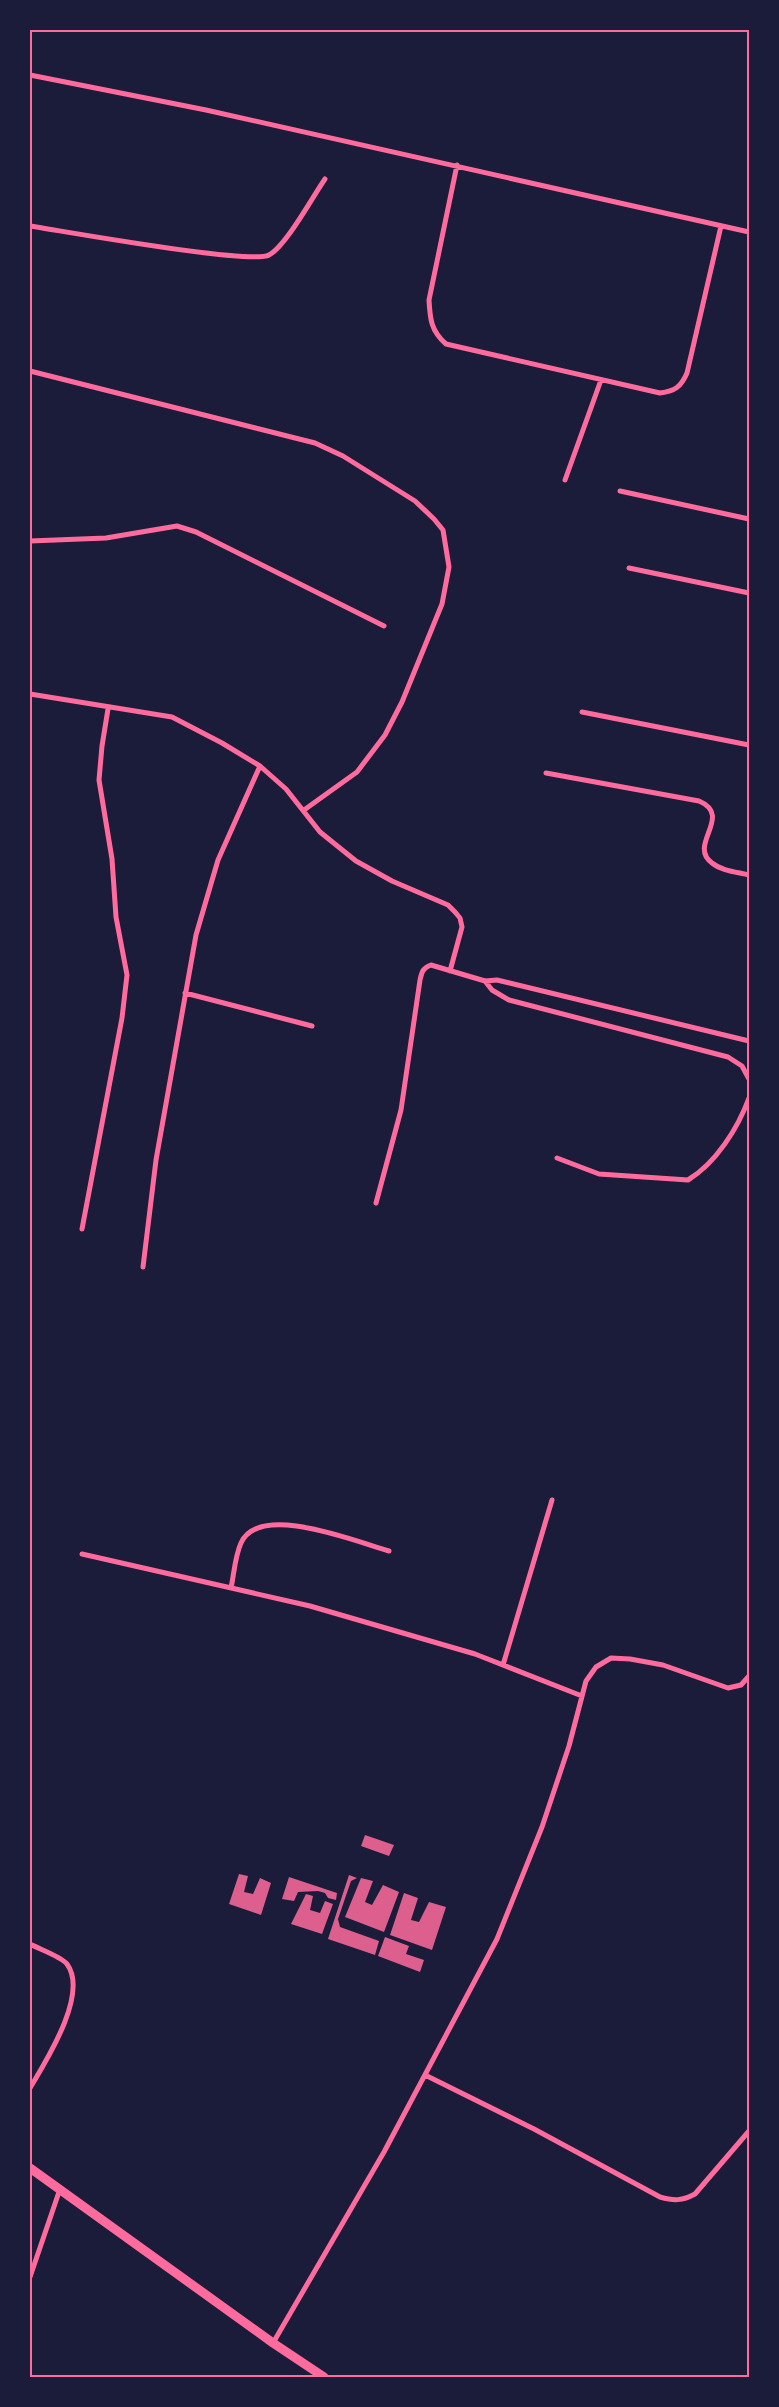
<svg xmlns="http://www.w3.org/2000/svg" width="779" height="2407" font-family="'Libre Baskerville',serif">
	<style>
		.building { fill: #dd5f8e }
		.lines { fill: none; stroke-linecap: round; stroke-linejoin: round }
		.minor { stroke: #ff6b9d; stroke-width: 5 }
		.tertiary { stroke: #ff6b9d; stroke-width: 9 }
		.neatline { fill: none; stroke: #ff6b9d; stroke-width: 2 }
	</style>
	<rect width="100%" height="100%" fill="#1b1b3a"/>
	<!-- building -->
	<path class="building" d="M 365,1835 L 394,1845 L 389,1856 L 361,1846 Z
		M 239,1874 L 248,1876 L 244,1892 L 253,1894 L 260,1878 L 271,1883 L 261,1915 L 229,1904 Z
		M 349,1875 L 357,1878 L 351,1881 L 338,1919 L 340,1927 L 379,1941 L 375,1955 L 328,1939 Z
		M 289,1877 L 337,1893 L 336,1900 L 328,1898 L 325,1893 L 318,1891 L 298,1892 L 294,1901 L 282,1899 Z
		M 361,1878 L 373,1881 L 365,1902 L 372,1905 L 383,1885 L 399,1892 L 384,1932 L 345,1917 Z
		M 404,1893 L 418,1898 L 411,1920 L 419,1922 L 429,1902 L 446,1907 L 432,1950 L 390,1935 Z
		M 306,1894 L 313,1896 L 310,1910 L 320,1913 L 325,1901 L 333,1904 L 322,1934 L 291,1924 Z
		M 385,1937 L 409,1946 L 406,1954 L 424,1960 L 420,1972 L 378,1956 Z"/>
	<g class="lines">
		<!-- minor -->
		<path class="minor" d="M 30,75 L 206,110 L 749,232
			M 457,165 L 429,300 C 430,319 431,331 446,344 L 660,393 C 675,391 681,387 687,373 L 721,226
			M 30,226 C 63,231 250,265 269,255 C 286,246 313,196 325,179
			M 30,371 L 315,443 L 343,456 L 415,501 L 434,519 L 443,530 L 449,567 L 442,604 L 402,702 L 385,735 L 357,772 L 304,810
			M 565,480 L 601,380
			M 620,491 L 749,519
			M 30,541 L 106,538 L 177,526 L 196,532 L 384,626
			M 629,568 L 749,593
			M 30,694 L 172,717 L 222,743 L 260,766 L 286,789 L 320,832 L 356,861 L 392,881 L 448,905 L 455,912 L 460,918 L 462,927 L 450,971
			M 582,712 L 749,745
			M 546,773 L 699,801 C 734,816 687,845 712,863 C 722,871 737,872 749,875
			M 485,981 L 492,990 L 509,1000 L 728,1057 L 742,1066 L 749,1079
			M 185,993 L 312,1026
			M 557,1158 L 599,1174 L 688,1180 C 716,1163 738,1128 749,1098
			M 376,1203 L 401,1110 L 420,980 C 422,971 423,968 431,965 L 485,981 L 497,980 L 749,1041
			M 82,1229 L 122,1018 L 127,975 L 116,917 L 112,859 L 99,780 L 102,746 L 108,709
			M 143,1267 L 156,1160 L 196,935 L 218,860 L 260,766
			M 82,1554 L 310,1606 L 475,1654 L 582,1696
			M 231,1588 C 234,1574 235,1556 241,1543 C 259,1502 357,1542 389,1551
			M 503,1665 L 552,1500
			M 30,1944 C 39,1949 62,1957 67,1964 C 89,1994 46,2061 30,2088
			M 425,2075 L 534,2129 L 660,2197 C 674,2201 682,2201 695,2194 L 749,2131
			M 30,2277 L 60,2189
			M 273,2343 L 384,2152 L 497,1939 L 542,1827 L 569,1746 L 586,1681 L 596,1667 L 611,1658 L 630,1659 L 663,1665 L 728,1688 L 741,1685 L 749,1676"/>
		<!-- tertiary -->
		<path class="tertiary" d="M 30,2168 L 273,2343 L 324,2377"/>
	</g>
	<!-- border -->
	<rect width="779" height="2407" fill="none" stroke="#1b1b3a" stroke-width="62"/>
	<rect x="31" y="31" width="717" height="2345" class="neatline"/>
</svg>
